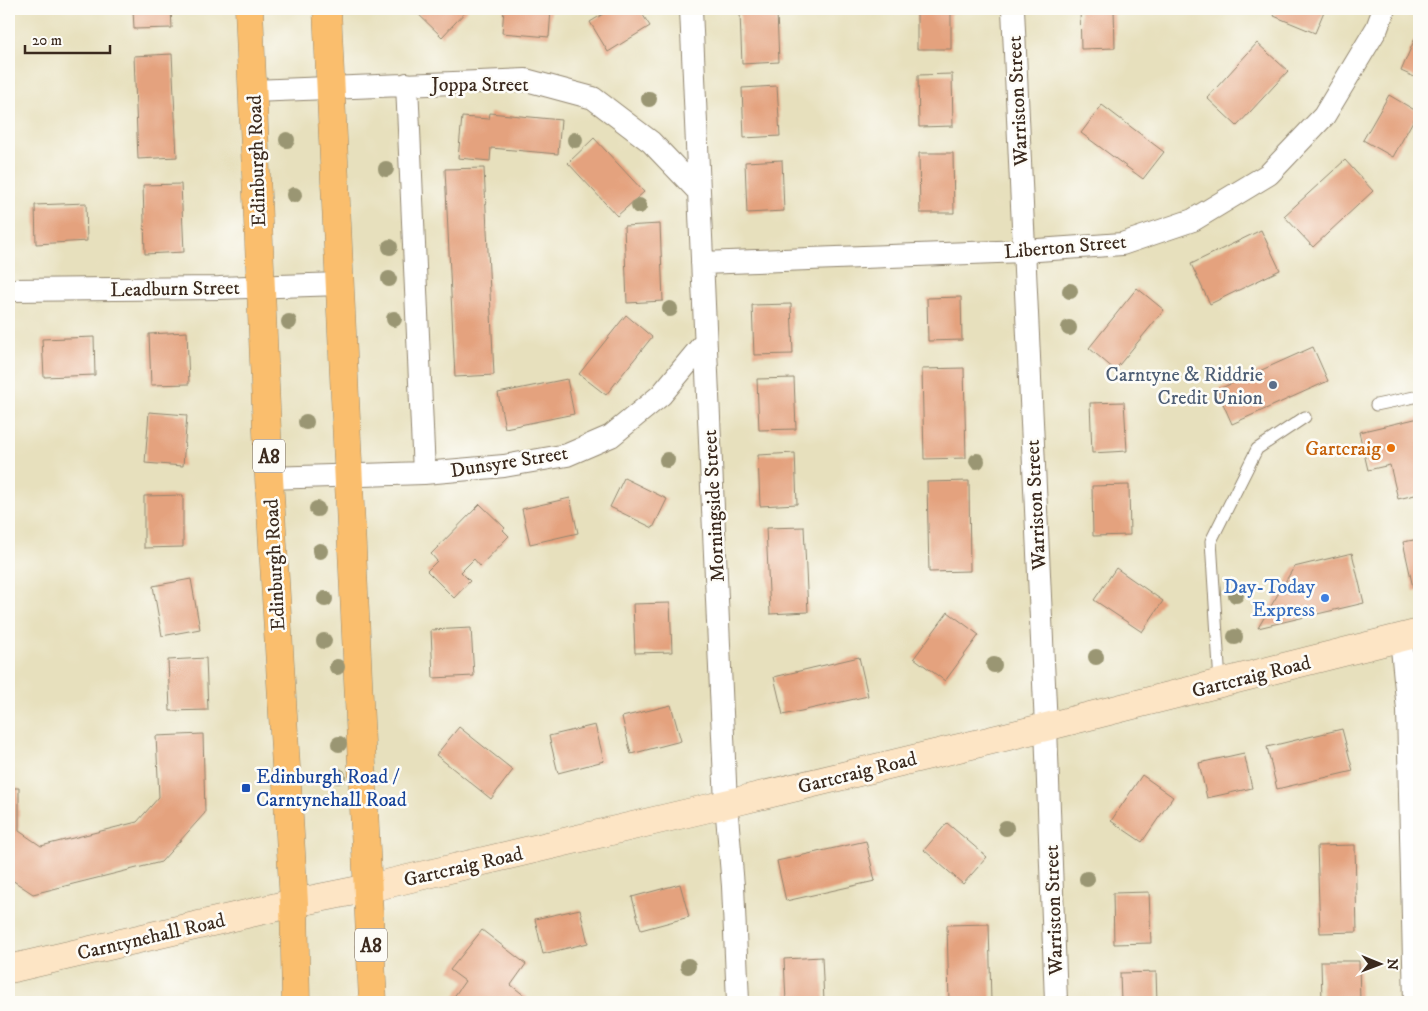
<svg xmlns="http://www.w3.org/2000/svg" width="1428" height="1011" font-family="'IM FELL DW Pica',serif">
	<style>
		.building { fill: #e4a27e }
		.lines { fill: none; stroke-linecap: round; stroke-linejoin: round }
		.lane-casing { stroke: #91856e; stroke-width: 13 }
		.street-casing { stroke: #91856e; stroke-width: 24 }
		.secondary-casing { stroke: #91856e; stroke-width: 29 }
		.primary-casing { stroke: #91856e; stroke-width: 29 }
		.lane { stroke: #fff; stroke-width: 11 }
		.street { stroke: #fff; stroke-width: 22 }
		.secondary { stroke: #fde5c5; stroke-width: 28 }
		.primary { stroke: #fabe6d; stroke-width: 28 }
		.tree { fill: #9a9673 }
		.service-dot { fill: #5c6f8a; stroke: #fdfcf7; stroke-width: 2 }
		.food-dot { fill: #e8710a; stroke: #fdfcf7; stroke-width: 2 }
		.shop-dot { fill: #3f7fe0; stroke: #fdfcf7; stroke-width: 2 }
		.transit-dot { fill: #1a4fb4; stroke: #fdfcf7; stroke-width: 2 }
		.labels { text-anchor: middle; stroke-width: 5; stroke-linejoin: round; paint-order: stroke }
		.shield { fill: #fdfcf7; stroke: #75695f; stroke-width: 1 }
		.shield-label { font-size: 19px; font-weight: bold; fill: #3b2a1e }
		.street-label { font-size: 20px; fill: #3b2a1e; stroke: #fdfcf7 }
		.service-label { font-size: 20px; fill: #4e5e75; stroke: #fdfcf7; text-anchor: end }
		.food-label { font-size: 20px; fill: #c56008; stroke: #fdfcf7; text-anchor: end }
		.shop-label { font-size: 20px; fill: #366cbe; stroke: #fdfcf7; text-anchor: end }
		.transit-label { font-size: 20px; fill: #164399; stroke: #fdfcf7; text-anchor: start }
	</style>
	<rect width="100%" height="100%" fill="#fdfcf7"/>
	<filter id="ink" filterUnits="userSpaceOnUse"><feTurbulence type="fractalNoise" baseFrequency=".02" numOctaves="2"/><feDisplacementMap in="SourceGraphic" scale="10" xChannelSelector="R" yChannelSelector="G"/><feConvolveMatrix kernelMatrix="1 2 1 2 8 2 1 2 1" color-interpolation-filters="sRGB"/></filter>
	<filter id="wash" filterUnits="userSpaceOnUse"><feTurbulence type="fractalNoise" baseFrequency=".0096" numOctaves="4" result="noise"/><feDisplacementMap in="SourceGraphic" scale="20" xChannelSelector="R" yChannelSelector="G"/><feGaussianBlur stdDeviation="1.12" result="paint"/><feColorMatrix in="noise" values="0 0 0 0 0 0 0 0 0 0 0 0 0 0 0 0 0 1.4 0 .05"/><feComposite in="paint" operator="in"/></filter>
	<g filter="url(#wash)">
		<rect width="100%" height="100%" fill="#e7e0bd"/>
		<g id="blocks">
			<!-- building -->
			<path class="building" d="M 133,9 L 171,9 L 172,28 L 134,29 Z
				M 413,9 L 468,9 L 442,37 Z
				M 504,9 L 551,9 L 549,37 L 502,33 Z
				M 611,9 L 639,9 L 650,26 L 608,52 L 590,22 Z
				M 917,9 L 951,9 L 951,49 L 917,49 Z
				M 1080,9 L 1114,9 L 1115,48 L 1081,49 Z
				M 1277,9 L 1325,9 L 1315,33 L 1274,16 Z
				M 777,12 L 779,62 L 742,64 L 740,13 Z
				M 1419,29 L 1419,79 L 1401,71 Z
				M 1257,43 L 1288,71 L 1237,126 L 1207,98 Z
				M 172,54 L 177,157 L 138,159 L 134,56 Z
				M 952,74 L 953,126 L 919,127 L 918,75 Z
				M 777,86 L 780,136 L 744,138 L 742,88 Z
				M 1389,95 L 1418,112 L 1393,157 L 1363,140 Z
				M 1102,105 L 1164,152 L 1143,179 L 1081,133 Z
				M 490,113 L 561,120 L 558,154 L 491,148 L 490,161 L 458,158 L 462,117 L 489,119 Z
				M 594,138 L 644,192 L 617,216 L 568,163 Z
				M 919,153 L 953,153 L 954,213 L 920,213 Z
				M 782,160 L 784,211 L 747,213 L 745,162 Z
				M 1345,160 L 1373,191 L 1313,247 L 1284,216 Z
				M 484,168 L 494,375 L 455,377 L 445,169 Z
				M 181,184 L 184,252 L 145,254 L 143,185 Z
				M 86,203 L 87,241 L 36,244 L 35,205 Z
				M 660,224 L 663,301 L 627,303 L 624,226 Z
				M 1261,230 L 1280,270 L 1210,304 L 1191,264 Z
				M 1137,288 L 1164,310 L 1115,370 L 1089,348 Z
				M 961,297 L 962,340 L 928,341 L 927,298 Z
				M 791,304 L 793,354 L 754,355 L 752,305 Z
				M 626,315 L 652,337 L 606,395 L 579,374 Z
				M 187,332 L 189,384 L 151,385 L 149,334 Z
				M 94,337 L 95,375 L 44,377 L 42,339 Z
				M 1313,347 L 1328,381 L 1232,424 L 1217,390 Z
				M 964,368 L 966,458 L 924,459 L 922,369 Z
				M 794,378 L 796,429 L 759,430 L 757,379 Z
				M 567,379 L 574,414 L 505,428 L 498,393 Z
				M 1124,402 L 1127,451 L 1092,453 L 1090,403 Z
				M 149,412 L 187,415 L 183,466 L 145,463 Z
				M 1419,418 L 1419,494 L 1398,499 L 1390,465 L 1368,470 L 1359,432 Z
				M 795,453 L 797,504 L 760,506 L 758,455 Z
				M 624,478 L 667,499 L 653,528 L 610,507 Z
				M 969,481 L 970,571 L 929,572 L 927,482 Z
				M 1129,485 L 1130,535 L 1093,536 L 1092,486 Z
				M 183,495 L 183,547 L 144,548 L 144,496 Z
				M 570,498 L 578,533 L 530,544 L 522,509 Z
				M 480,504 L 505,528 L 503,530 L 509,536 L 480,566 L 474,559 L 461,572 L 470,581 L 454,598 L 427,571 L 437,561 L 431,554 Z
				M 804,527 L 808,612 L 770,614 L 766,528 Z
				M 1419,539 L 1419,590 L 1414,592 L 1403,542 Z
				M 1352,553 L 1364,603 L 1258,628 L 1294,567 Z
				M 1116,568 L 1163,601 L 1142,632 L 1094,600 Z
				M 191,579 L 200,629 L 162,636 L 153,586 Z
				M 670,603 L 672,652 L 635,653 L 633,604 Z
				M 948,612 L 979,635 L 945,681 L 914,658 Z
				M 471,628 L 474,676 L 433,678 L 431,630 Z
				M 859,657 L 868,696 L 783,715 L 774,677 Z
				M 206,658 L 208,710 L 170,711 L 168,660 Z
				M 671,705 L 681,741 L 631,754 L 622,717 Z
				M 595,725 L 604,761 L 558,773 L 549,736 Z
				M 459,727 L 513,770 L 491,799 L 436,755 Z
				M 1342,729 L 1353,771 L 1277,789 L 1267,747 Z
				M 203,734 L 205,813 L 161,862 L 33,894 L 9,878 L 9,788 L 19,788 L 19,831 L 41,846 L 137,822 L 159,797 L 156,736 Z
				M 1244,753 L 1252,788 L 1207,798 L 1199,763 Z
				M 1142,775 L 1173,797 L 1142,842 L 1111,821 Z
				M 947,823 L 987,857 L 963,884 L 924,850 Z
				M 866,841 L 875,881 L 786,901 L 777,861 Z
				M 1355,845 L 1357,932 L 1320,933 L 1317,846 Z
				M 680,884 L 689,917 L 641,930 L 632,897 Z
				M 1149,892 L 1151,943 L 1114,944 L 1113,893 Z
				M 580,909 L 588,943 L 543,954 L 535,919 Z
				M 989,924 L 991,1002 L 949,1002 L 947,925 Z
				M 482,930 L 526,964 L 511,985 L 530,1000 L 529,1002 L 501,1002 L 498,1000 L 497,1002 L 458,1002 L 453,998 L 465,981 L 450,970 Z
				M 822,957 L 824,1002 L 786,1002 L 784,959 Z
				M 1321,961 L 1359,961 L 1360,1002 L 1322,1002 Z
				M 1156,972 L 1157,1002 L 1121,1002 L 1120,973 Z"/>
		</g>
	</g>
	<g filter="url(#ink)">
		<use href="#blocks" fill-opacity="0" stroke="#91856e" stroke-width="1"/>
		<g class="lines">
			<defs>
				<path id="lane" d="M 1376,405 L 1419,396
					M 1220,683 L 1211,541 L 1257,449 L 1305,417"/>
				<path id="street" d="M 691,9 L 726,804 L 733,886 L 738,1002
					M 1013,9 L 1046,727 L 1056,1002
					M 407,84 L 424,473
					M 253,91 L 526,80 L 593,98 L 651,142 L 699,192
					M 702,263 L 1024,251 L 1122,244 L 1193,220 L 1269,174 L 1324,116 L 1377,28 L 1384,9
					M 9,290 L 219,288 L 341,284
					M 269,478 L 424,473 L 504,466 L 567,455 L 611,436 L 661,395 L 705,342
					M 1401,638 L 1408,710 L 1415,1002"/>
				<path id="secondary" d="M 9,969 L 294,903 L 369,888 L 726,804 L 1046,727 L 1419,633"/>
				<path id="primary" d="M 249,9 L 269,478 L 294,903 L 296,1002
					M 327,9 L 373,1002"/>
			</defs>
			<!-- lane casing -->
			<use href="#lane" class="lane-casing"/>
			<!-- street casing -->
			<use href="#street" class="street-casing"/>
			<!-- secondary casing -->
			<use href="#secondary" class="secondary-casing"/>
			<!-- primary casing -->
			<use href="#primary" class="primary-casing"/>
			<!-- lane -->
			<use href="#lane" class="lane"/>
			<!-- street -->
			<use href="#street" class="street"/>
			<!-- secondary -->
			<use href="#secondary" class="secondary"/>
			<!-- primary -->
			<use href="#primary" class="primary"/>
		</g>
		<!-- trees -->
		<g class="tree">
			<circle cx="649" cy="99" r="8"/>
			<circle cx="287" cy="140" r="8"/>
			<circle cx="575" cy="140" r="8"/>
			<circle cx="386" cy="169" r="8"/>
			<circle cx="294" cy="195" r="8"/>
			<circle cx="639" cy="206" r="8"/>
			<circle cx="390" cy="247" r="8"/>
			<circle cx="389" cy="279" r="8"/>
			<circle cx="1070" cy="291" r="8"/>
			<circle cx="670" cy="309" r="8"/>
			<circle cx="394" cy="319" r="8"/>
			<circle cx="289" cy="322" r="8"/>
			<circle cx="1069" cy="328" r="8"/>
			<circle cx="306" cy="422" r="8"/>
			<circle cx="667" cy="460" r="8"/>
			<circle cx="977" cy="461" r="8"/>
			<circle cx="317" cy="509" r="8"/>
			<circle cx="320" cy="551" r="8"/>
			<circle cx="1236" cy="595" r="8"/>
			<circle cx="325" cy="599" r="8"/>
			<circle cx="1235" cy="637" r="8"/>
			<circle cx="324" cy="641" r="8"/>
			<circle cx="1096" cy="657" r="8"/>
			<circle cx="994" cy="665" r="8"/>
			<circle cx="337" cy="667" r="8"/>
			<circle cx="339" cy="744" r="8"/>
			<circle cx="338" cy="776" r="8"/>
			<circle cx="1006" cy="828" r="8"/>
			<circle cx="1087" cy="879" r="8"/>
			<circle cx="688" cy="966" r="8"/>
		</g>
	</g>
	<!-- markers -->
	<circle class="service-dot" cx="1273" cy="385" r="5"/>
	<circle class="food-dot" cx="1391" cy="448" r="5"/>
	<circle class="shop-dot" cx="1325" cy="598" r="5"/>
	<rect class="transit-dot" x="241" y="783" width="10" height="10" rx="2.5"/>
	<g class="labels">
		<!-- shield labels -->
		<g class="shield">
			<rect x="253" y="439.5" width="32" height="33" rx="4"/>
			<rect x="355" y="928.5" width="32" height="33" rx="4"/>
		</g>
		<g class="shield-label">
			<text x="269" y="463">A8</text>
			<text x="371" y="952">A8</text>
		</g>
		<!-- street labels -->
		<g class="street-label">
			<text x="480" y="91">Joppa Street</text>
			<text transform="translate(1017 101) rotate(-93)" y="7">Warriston Street</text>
			<text transform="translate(256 161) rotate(-92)" y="7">Edinburgh Road</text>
			<text transform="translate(1065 246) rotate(-5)" y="7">Liberton Street</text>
			<text transform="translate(175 288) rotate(-1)" y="7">Leadburn Street</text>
			<text transform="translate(509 461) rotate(-9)" y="7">Dunsyre Street</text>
			<text transform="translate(1035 505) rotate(-93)" y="7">Warriston Street</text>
			<text transform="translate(713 506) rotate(-93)" y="7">Morningside Street</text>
			<text transform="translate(274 565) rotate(-93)" y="7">Edinburgh Road</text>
			<text transform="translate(1251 676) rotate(-14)" y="7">Gartcraig Road</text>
			<text transform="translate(857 772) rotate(-14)" y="7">Gartcraig Road</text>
			<text transform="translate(463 866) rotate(-13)" y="7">Gartcraig Road</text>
			<text transform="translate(1053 910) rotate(-92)" y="7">Warriston Street</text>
			<text transform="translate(151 936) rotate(-13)" y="7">Carntynehall Road</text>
		</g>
		<!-- service labels -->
		<g class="service-label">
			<text x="1263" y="381">Carntyne &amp; Riddrie<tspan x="1263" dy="23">Credit Union</tspan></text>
		</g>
		<!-- food labels -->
		<g class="food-label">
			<text x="1381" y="455">Gartcraig</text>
		</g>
		<!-- shop labels -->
		<g class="shop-label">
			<text x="1315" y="593">Day-Today<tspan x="1315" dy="23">Express</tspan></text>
		</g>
		<!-- transit labels -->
		<g class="transit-label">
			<text x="256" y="783">Edinburgh Road /<tspan x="256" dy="23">Carntynehall Road</tspan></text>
		</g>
	</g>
	<!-- margin -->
	<rect width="1428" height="1011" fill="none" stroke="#fdfcf7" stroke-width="30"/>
	<!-- north arrow -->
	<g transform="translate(1380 964) rotate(91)" stroke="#fdfcf7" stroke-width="4" paint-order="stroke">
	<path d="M0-4L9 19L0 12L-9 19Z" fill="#3b2a1e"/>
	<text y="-8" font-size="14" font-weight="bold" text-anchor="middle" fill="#3b2a1e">N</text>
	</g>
	<!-- scale -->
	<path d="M25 45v8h85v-8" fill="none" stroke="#3b2a1e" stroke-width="2.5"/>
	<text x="32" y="45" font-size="15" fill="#3b2a1e" stroke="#fdfcf7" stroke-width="4" paint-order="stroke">20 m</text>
</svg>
